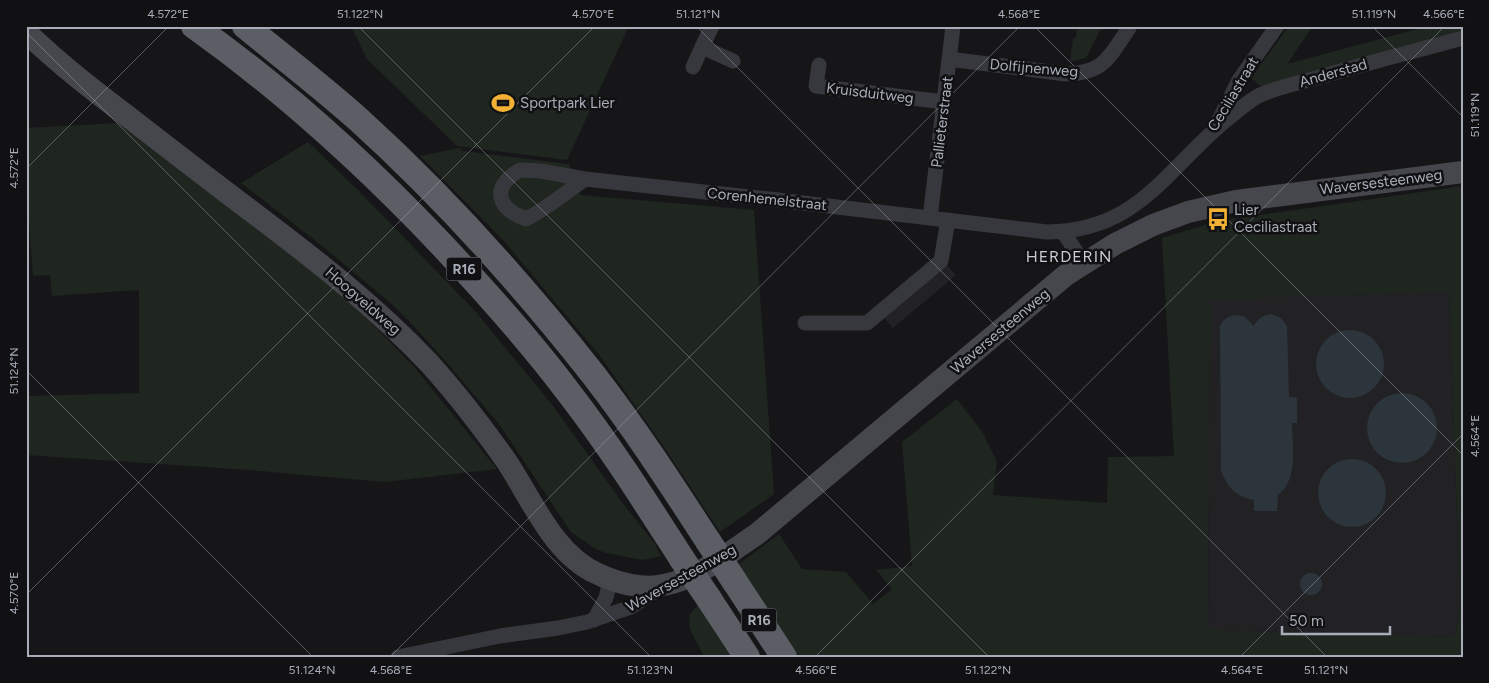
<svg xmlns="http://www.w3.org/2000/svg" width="1489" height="683" font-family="Figtree,sans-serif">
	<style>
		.built { fill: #222225 }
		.green { fill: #1e261f; fill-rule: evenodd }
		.water { fill: #2c353c }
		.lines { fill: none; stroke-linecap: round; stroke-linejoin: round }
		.minor { stroke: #37383d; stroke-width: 15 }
		.secondary { stroke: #45474d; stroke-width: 22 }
		.trunk { stroke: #5b5e65; stroke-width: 26 }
		.trunk-bridge { stroke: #5b5e65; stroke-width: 26 }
		.ticks { fill: none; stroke: #a8adb8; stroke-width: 1; stroke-opacity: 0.45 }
		.labels { text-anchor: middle; stroke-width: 5; stroke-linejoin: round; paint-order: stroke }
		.shield { fill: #111113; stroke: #7b7e86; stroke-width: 1 }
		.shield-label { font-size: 14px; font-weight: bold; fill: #a8adb8 }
		.street-label { font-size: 15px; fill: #a8adb8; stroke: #111113 }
		.poi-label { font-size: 15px; fill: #a8adb8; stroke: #111113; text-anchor: start }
		.neighbourhood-label { font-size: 16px; letter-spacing: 1px; fill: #c9ccd4; stroke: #111113 }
		.neatline { fill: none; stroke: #a8adb8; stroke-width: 2 }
		.ticks-label { font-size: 12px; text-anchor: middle; fill: #a8adb8 }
	</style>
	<rect width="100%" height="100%" fill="#161618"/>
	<!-- built -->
	<path class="built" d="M 946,264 L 956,275 L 893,328 L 883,316 Z
		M 1449,292 L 1460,602 L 1455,637 L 1208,630 L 1210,298 Z"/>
	<!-- green -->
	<path class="green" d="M 351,26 L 629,26 L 567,160 L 457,146 L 367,59 Z
		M 1077,26 L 1102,26 L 1086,58 L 1070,62 L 1073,39 L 1076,37 Z
		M 1289,26 L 1313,26 L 1287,64 L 1429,26 L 1463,26 L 1463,33 L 1262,88 L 1251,78 Z
		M 119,123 L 272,239 L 358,309 L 416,369 L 497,469 L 385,482 L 249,470 L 26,455 L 26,396 L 139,393 L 139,290 L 52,296 L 50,275 L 33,276 L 26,179 L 26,128 Z
		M 308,142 L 358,190 L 476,312 L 554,407 L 624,505 L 655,544 L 661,556 L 643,560 L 606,553 L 594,548 L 571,532 L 499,424 L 441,356 L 409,321 L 393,305 L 321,245 L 241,183 Z
		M 460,148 L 463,151 L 569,164 L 581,195 L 754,210 L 774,494 L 720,532 L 664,447 L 600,356 L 503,240 L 420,156 Z
		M 1463,186 L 1463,657 L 799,657 L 739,564 L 779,534 L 802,569 L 846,572 L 873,604 L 892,589 L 876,570 L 912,566 L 902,442 L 957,399 L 983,433 L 997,462 L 993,495 L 1107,503 L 1108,457 L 1174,456 L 1162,238 L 1218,221 ZM 1449,292 L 1460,602 L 1455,637 L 1208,630 L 1210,299 Z
		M 699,604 L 733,657 L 704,657 L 690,629 L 689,615 Z"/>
	<!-- water -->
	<path class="water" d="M 1272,314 L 1281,318 L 1287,326 L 1289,397 L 1297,398 L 1297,423 L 1292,423 C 1292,446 1299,479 1278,495 L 1277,511 L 1254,511 L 1254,500 C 1236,496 1227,488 1221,470 L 1220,326 C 1225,316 1234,313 1245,317 L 1254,326 C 1258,318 1263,315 1272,314 Z
		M1316 364a34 34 0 1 1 68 0a34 34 0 1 1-68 0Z
		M1367 428a35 35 0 1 1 70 0a35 35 0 1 1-70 0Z
		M1318 493a34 34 0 1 1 68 0a34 34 0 1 1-68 0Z
		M1300 584a11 11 0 1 1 22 0a11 11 0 1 1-22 0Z"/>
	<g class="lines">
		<!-- minor -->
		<path class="minor" d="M 712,26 L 702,47 L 733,61
			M 949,59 L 1066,74 C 1105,73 1109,57 1129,28
			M 819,65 L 816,86 L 944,102
			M 693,67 L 702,47
			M 1217,124 L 1239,80 L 1277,26
			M 520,170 L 541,171 L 585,179 C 566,192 546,209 526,219 C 496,208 491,187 520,170 Z
			M 585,179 L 778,200 L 1047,232 C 1137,231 1163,173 1225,121 C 1235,113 1246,103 1258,96 C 1277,87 1299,83 1320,77 C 1367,63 1415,51 1463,38
			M 930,218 L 953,26
			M 1063,232 L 1084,263
			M 805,323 L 867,323 L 941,261 L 948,220
			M 594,620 L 606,598 L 610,579
			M 398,657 L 500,636 L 558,628 L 587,622 L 631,607 L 662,587"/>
		<!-- secondary -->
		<path class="secondary" d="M 26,32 C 60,65 98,94 135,122 C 175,153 215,184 255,214 C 316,260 376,307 429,363 C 457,394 483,428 507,462 C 532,500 554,555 598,574 C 617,583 643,590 664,585 C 697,579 730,552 757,534 L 1066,275 L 1115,244 L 1153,225 L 1188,212 L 1236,201 L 1463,172"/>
		<!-- trunk -->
		<path class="trunk" d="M 194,26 C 284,90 365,164 441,244 C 486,292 530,341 569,393 C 610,446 646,503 682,559
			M 245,26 C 283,57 322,87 359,120 C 444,197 521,283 592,373 C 634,427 671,484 708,541
			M 735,582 L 784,657
			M 709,599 L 747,657"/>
		<!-- trunk-bridge -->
		<path class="trunk-bridge" d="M 708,541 L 735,582
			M 682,559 L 709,599"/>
	</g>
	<!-- ticks -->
	<path class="ticks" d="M 358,26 L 989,657M 696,26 L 1327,657M 1034,26 L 1463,455M 1372,26 L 1463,117M 26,32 L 651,657M 26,169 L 169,26M 26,370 L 313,657M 26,595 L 595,26M 390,657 L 1020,26M 815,657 L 1445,26M 1240,657 L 1463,434"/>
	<!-- icons -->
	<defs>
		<symbol id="stadium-bare" viewBox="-9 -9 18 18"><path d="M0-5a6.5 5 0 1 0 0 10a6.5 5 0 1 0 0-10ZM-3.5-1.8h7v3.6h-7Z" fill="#f2b134" stroke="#111113" stroke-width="2.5" paint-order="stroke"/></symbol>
		<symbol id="bus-bare" viewBox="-9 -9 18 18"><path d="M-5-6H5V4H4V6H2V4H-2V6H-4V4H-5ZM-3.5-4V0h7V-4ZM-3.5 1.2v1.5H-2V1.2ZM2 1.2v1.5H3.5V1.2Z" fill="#f2b134" stroke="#111113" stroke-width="2.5" paint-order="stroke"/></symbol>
	</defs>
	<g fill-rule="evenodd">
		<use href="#stadium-bare" x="487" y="87" width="32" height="32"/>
		<use href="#bus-bare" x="1202" y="203" width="32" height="32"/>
	</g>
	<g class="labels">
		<!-- shield labels -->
		<g class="shield">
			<rect x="446.5" y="257.5" width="35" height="23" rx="4"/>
			<rect x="741.5" y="608.5" width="35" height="23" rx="4"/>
		</g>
		<g class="shield-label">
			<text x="464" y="274">R16</text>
			<text x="759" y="625">R16</text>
		</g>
		<!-- street labels -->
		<g class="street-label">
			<text transform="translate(1034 68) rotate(5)" y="5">Dolfijnenweg</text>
			<text transform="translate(1333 73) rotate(-16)" y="5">Anderstad</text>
			<text transform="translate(870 93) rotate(7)" y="5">Kruisduitweg</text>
			<text transform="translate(1233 94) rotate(-59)" y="5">Ceciliastraat</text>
			<text transform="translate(942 122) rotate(-83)" y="5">Pallieterstraat</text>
			<text transform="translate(1381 182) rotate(-7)" y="5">Waversesteenweg</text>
			<text transform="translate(767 199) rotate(6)" y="5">Corenhemelstraat</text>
			<text transform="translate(363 301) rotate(41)" y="5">Hoogveldweg</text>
			<text transform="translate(1000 331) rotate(-40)" y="5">Waversesteenweg</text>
			<text transform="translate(681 578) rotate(-29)" y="5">Waversesteenweg</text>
		</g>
		<!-- poi labels -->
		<g class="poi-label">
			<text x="520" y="108">Sportpark Lier</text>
			<text x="1234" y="215">Lier<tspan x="1234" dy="17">Ceciliastraat</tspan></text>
		</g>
		<!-- neighbourhood labels -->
		<g class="neighbourhood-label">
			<text x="1069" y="262">HERDERIN</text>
		</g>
	</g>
	<!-- border -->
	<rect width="1489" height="683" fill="none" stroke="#111113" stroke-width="55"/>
	<!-- scale -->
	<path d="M1282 626v8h108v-8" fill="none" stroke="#a8adb8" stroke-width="2.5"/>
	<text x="1289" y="626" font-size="15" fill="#a8adb8" stroke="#111113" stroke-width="4" paint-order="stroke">50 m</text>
	<rect x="28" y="28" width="1434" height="628" class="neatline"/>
	<g class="ticks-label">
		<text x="168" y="18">4.572°E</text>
		<text x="360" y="18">51.122°N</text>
		<text x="593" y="18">4.570°E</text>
		<text x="698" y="18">51.121°N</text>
		<text x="1019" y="18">4.568°E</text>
		<text x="1374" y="18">51.119°N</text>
		<text x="1444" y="18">4.566°E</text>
		<text transform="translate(1475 115) rotate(-90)" y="4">51.119°N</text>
		<text transform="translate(14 168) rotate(-90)" y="4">4.572°E</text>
		<text transform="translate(14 371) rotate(-90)" y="4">51.124°N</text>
		<text transform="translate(1475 436) rotate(-90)" y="4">4.564°E</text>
		<text transform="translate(14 593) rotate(-90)" y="4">4.570°E</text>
		<text x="312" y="674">51.124°N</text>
		<text x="391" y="674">4.568°E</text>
		<text x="650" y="674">51.123°N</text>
		<text x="816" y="674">4.566°E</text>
		<text x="988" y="674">51.122°N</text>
		<text x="1242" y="674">4.564°E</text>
		<text x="1326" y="674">51.121°N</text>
	</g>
</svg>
